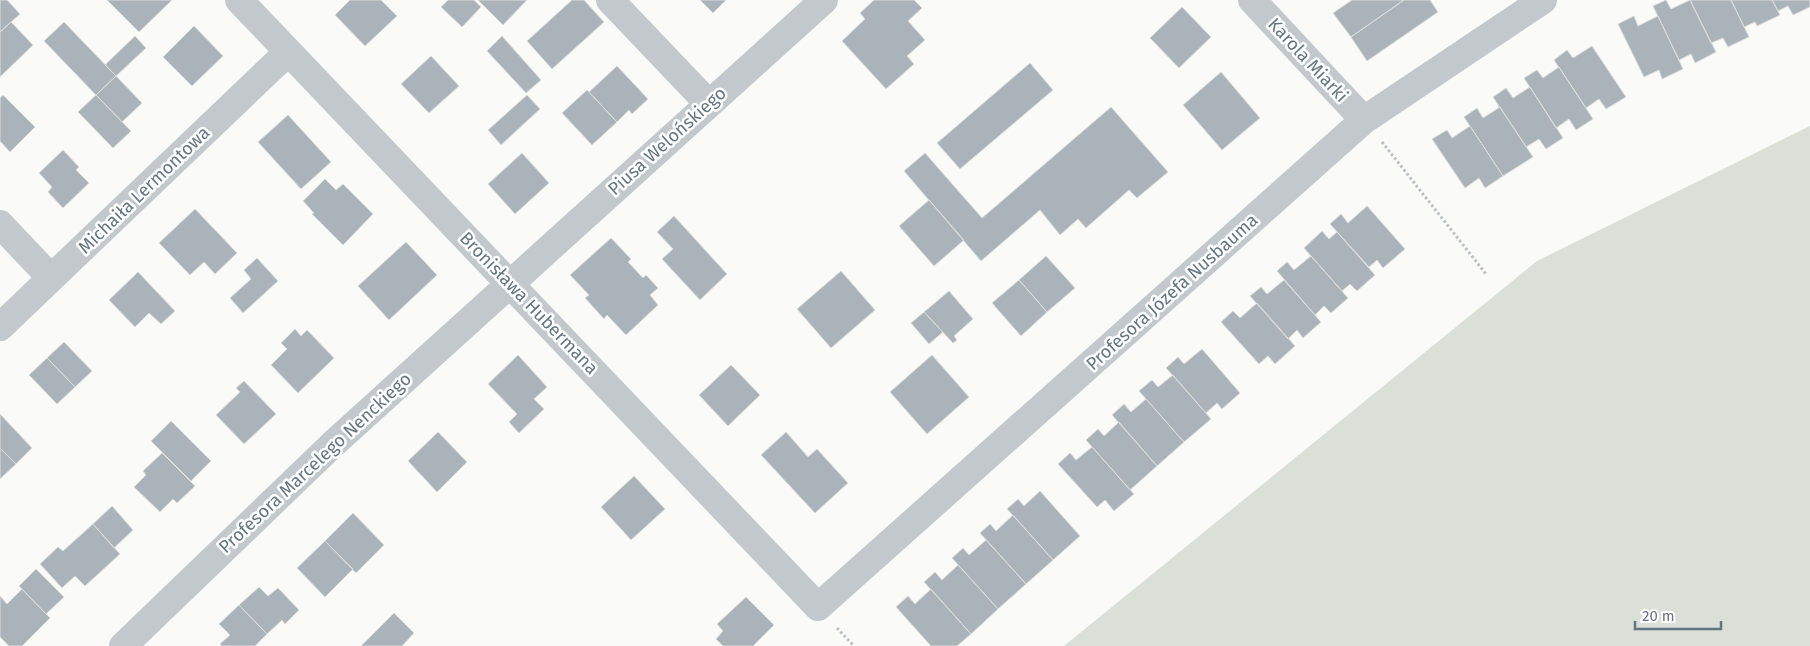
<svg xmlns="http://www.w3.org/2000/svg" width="1810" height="646" font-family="'Fira Sans',sans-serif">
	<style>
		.green { fill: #dadfd7 }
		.building { fill: #aab3b9; stroke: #dcdcda }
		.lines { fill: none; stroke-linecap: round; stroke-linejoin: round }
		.path { stroke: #bbbfc2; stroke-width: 3; stroke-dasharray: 2.5 2.5; stroke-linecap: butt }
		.street { stroke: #c3c8cc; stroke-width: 28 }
		.labels { text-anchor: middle; stroke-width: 5; stroke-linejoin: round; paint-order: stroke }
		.street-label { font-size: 18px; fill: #657683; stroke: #fff }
	</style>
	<rect width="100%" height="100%" fill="#fafaf8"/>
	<!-- green -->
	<path class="green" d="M 1810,126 L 1810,646 L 1064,646 L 1537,261 Z"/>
	<!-- building -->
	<path class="building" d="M 0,0 L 7,0 L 20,14 L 0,32 Z
		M 107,0 L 172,0 L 139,32 Z
		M 350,0 L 381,0 L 397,16 L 365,46 L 335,15 Z
		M 448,0 L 474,0 L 481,7 L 462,27 L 441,7 Z
		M 478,0 L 527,0 L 503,25 Z
		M 572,0 L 584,0 L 604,22 L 552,69 L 527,41 Z
		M 700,0 L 726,0 L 713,13 Z
		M 874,0 L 914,0 L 922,8 L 908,21 L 925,40 L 907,56 L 914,64 L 886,89 L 842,41 L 865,19 L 860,13 Z
		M 1352,0 L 1404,0 L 1351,37 L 1333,13 Z
		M 1404,0 L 1430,0 L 1438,12 L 1367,61 L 1351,37 Z
		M 1666,0 L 1671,9 L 1690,0 L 1716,52 L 1695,63 L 1691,54 L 1679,60 L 1653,6 Z
		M 1690,0 L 1731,0 L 1749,37 L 1728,47 L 1723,38 L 1711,43 Z
		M 1731,0 L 1772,0 L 1780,15 L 1757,26 L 1755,22 L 1744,27 Z
		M 1772,0 L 1810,0 L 1810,7 L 1793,15 L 1788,6 L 1778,11 Z
		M 1182,7 L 1211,37 L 1179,68 L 1150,38 Z
		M 1634,16 L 1638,26 L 1658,16 L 1683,69 L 1662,79 L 1659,70 L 1644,77 L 1618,24 Z
		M 11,22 L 33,45 L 0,77 L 0,32 Z
		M 64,22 L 116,76 L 96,95 L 44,41 Z
		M 194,26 L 223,56 L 192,86 L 163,57 Z
		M 135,36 L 146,48 L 116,76 L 105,65 Z
		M 502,36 L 541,80 L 526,93 L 487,51 Z
		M 1592,46 L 1626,97 L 1606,109 L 1599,99 L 1586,108 L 1554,60 L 1567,50 L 1573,58 Z
		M 431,56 L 459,86 L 429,113 L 401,84 Z
		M 1030,63 L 1053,90 L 960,169 L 937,143 Z
		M 617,66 L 648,99 L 632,114 L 629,110 L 617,122 L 589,92 Z
		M 1559,67 L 1593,119 L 1576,130 L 1569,119 L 1556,128 L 1524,78 L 1537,70 L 1543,78 Z
		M 1221,72 L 1260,118 L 1222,150 L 1183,105 Z
		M 116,76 L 142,103 L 122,122 L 96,95 Z
		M 1530,87 L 1563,138 L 1546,149 L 1539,139 L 1526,147 L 1493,97 L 1506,88 L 1513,98 Z
		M 587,90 L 617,122 L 592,145 L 562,113 Z
		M 3,95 L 35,127 L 10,152 L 0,141 L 0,98 Z
		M 96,95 L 131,131 L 113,148 L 78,112 Z
		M 527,95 L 540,109 L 501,145 L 488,130 Z
		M 1111,107 L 1168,172 L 1137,198 L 1129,190 L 1086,228 L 1078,219 L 1060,235 L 1040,210 L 981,261 L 904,171 L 925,153 L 982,218 Z
		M 1500,107 L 1533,157 L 1503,176 L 1464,117 L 1477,108 L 1483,118 Z
		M 288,115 L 331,162 L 301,189 L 258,142 Z
		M 1470,126 L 1503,176 L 1485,188 L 1479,178 L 1465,188 L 1432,139 L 1447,130 L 1452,138 Z
		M 63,150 L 79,167 L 76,170 L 89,183 L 63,208 L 48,192 L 52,187 L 39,173 Z
		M 522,153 L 549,183 L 515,214 L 488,184 Z
		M 325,179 L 336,190 L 343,184 L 373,214 L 343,245 L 312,214 L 314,213 L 303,201 Z
		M 929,200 L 964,240 L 934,266 L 899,226 Z
		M 1367,206 L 1405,249 L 1383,268 L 1377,260 L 1369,267 L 1330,224 L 1341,214 L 1348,223 Z
		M 195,209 L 237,253 L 215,274 L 204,262 L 190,275 L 159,243 Z
		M 674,216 L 727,274 L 700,300 L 662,259 L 673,249 L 657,232 Z
		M 1322,231 L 1329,239 L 1337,232 L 1375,275 L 1357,291 L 1350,284 L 1342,291 L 1304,248 Z
		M 611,238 L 631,259 L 628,262 L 643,278 L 646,275 L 658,288 L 650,295 L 658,305 L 626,335 L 607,315 L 604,319 L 585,298 L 589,295 L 570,275 Z
		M 406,242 L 437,275 L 389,320 L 358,286 Z
		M 1046,256 L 1075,288 L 1047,312 L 1019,280 Z
		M 1311,256 L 1348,298 L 1331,313 L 1324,306 L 1315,315 L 1277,271 L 1287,262 L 1294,270 Z
		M 257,258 L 278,281 L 243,313 L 230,298 L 251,279 L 244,270 Z
		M 841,271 L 875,310 L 831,348 L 797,309 Z
		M 138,272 L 175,311 L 161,324 L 149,313 L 135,327 L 109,300 Z
		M 1019,280 L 1047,312 L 1021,336 L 992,303 Z
		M 1284,280 L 1321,322 L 1303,338 L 1297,330 L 1288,339 L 1250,296 L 1261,287 L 1267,294 Z
		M 949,291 L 973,319 L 954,336 L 957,340 L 953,343 L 924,312 Z
		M 1257,303 L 1295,346 L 1275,364 L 1268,356 L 1259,364 L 1221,322 L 1233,311 L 1240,318 Z
		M 924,312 L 943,332 L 929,344 L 911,323 Z
		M 295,329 L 301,336 L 307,330 L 334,358 L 298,393 L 271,365 L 287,349 L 281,343 Z
		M 64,342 L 92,371 L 75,387 L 47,358 Z
		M 1202,349 L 1240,393 L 1222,409 L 1217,403 L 1206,413 L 1166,368 L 1178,357 L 1184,364 Z
		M 518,355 L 547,387 L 534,399 L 544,409 L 519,433 L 509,422 L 517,414 L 488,384 Z
		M 932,355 L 969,397 L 927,434 L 890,392 Z
		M 47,358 L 75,387 L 57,404 L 29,375 Z
		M 731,365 L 760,395 L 728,426 L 699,395 Z
		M 1173,375 L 1211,419 L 1184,442 L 1139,391 L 1152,380 L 1158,387 Z
		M 244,381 L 276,414 L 244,444 L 216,415 L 240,392 L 236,388 Z
		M 1146,399 L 1184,442 L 1157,466 L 1112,415 L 1124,404 L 1131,412 Z
		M 0,414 L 32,448 L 16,464 L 0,448 Z
		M 171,421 L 211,461 L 191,481 L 151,441 Z
		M 1119,422 L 1157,466 L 1130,490 L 1086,440 L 1098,429 L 1104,436 Z
		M 438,432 L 467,462 L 437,492 L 408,461 Z
		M 786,432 L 808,457 L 817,449 L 848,483 L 815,513 L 761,455 Z
		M 1092,447 L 1134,494 L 1114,511 L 1105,500 L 1097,507 L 1058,464 L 1070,453 L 1076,460 Z
		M 0,448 L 16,464 L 0,479 Z
		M 162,453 L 195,486 L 177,503 L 173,499 L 160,512 L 134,487 L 146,475 L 143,471 Z
		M 634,476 L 665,509 L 631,540 L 601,507 Z
		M 1040,491 L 1080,536 L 1053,560 L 1007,509 L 1018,499 L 1024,506 Z
		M 112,506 L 133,530 L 114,548 L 93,524 Z
		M 353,513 L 384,545 L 356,573 L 325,541 Z
		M 1013,515 L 1053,560 L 1026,584 L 980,533 L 990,524 L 996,531 Z
		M 93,524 L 120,554 L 85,586 L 75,576 L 62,588 L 40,564 L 58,547 L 63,551 Z
		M 986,540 L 1026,584 L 998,609 L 952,558 L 963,548 L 969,555 Z
		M 325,541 L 353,569 L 325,597 L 297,568 Z
		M 958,565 L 998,609 L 971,634 L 924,582 L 935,572 L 942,580 Z
		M 36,569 L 64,597 L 46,614 L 19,586 Z
		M 259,587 L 268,596 L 278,588 L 299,610 L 285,624 L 282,620 L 267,634 L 239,605 Z
		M 22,589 L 50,618 L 22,646 L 9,646 L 0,637 L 0,596 L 7,604 Z
		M 931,589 L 971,634 L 957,646 L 931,646 L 896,607 L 908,596 L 915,604 Z
		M 746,597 L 774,625 L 753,646 L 723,646 L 716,639 L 723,631 L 717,624 Z
		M 239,605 L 267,634 L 255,646 L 222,646 L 220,644 L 230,635 L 219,624 Z
		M 394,613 L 414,633 L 402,646 L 361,646 Z"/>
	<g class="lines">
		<!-- path -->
		<path class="path" d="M 1382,142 L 1486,274
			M 837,628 L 854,646"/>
		<!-- street -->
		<path class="street" d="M 239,0 L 818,607 L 1364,120 L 1543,0
			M 610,0 L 709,104
			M 1252,0 L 1364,120
			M 0,224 L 51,278
			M 0,327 L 288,52
			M 123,646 L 333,444 L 824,0"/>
	</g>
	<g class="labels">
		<!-- street labels -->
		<g class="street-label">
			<text transform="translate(1308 60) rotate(47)" y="6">Karola Miarki</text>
			<text transform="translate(667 141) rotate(-42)" y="6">Piusa Welońskiego</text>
			<text transform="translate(144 190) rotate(-44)" y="6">Michaiła Lermontowa</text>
			<text transform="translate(1172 292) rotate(-42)" y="6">Profesora Józefa Nusbauma</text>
			<text transform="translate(529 303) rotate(46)" y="6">Bronisława Hubermana</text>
			<text transform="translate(315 463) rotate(-43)" y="6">Profesora Marcelego Nenckiego</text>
		</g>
	</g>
	<!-- scale -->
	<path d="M1635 621v8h86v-8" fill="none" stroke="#657683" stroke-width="2.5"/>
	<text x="1642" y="621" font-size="15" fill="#657683" stroke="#ffffff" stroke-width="4" paint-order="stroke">20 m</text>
</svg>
